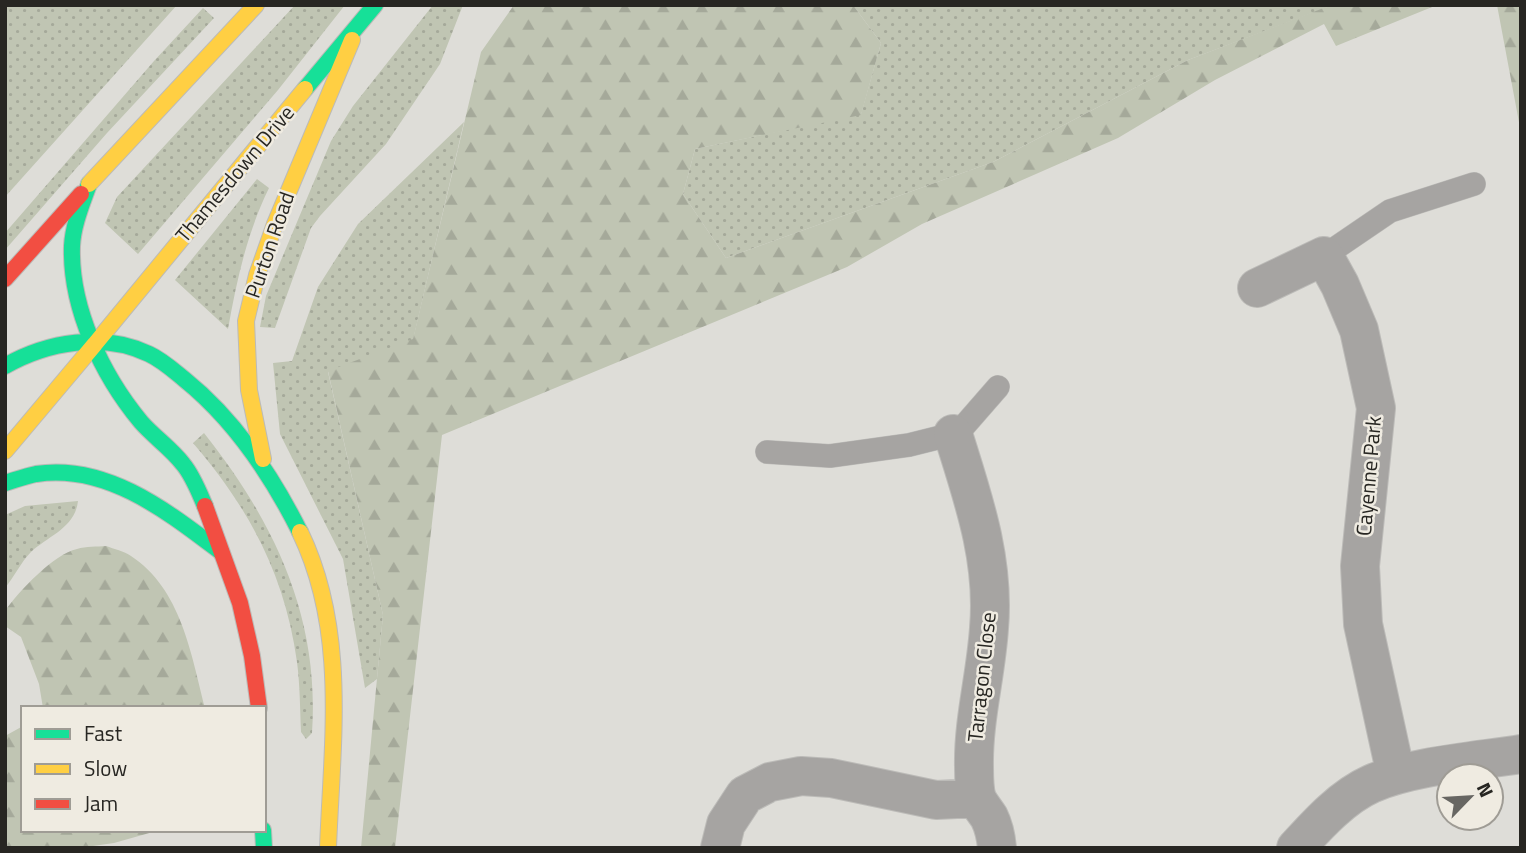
<svg xmlns="http://www.w3.org/2000/svg" width="1526" height="853" font-family="'Titillium Web',sans-serif">
	<style>
		.grass { fill: url(#grass-dots) }
		.forest { fill: url(#forest-firs) }
		.lines { fill: none; stroke-linecap: round; stroke-linejoin: round }
		.lane-casing { stroke: #bcbbb8; stroke-width: 24 }
		.street-casing { stroke: #bcbbb8; stroke-width: 40 }
		.fast-casing { stroke: #bcbbb8; stroke-width: 18 }
		.slow-casing { stroke: #bcbbb8; stroke-width: 18 }
		.jam-casing { stroke: #bcbbb8; stroke-width: 18 }
		.lane { stroke: #a6a4a2; stroke-width: 23 }
		.street { stroke: #a6a4a2; stroke-width: 38 }
		.fast { stroke: #16e098; stroke-width: 16 }
		.slow { stroke: #ffcf43; stroke-width: 16 }
		.jam { stroke: #f24e42; stroke-width: 16 }
		.labels { text-anchor: middle; stroke-width: 5; stroke-linejoin: round; paint-order: stroke }
		.street-label { font-size: 21px; fill: #272622; stroke: #efebe1 }
	</style>
	<defs>
		<pattern id="grass-dots" width="8" height="8" patternUnits="userSpaceOnUse" patternTransform="scale(1.75)"><rect width="8" height="8" fill="#c0c5b3"/><path d="M2 2h.1M6 6h.1" fill="none" stroke="#a5a99a" stroke-width="1.8" stroke-linecap="round"/></pattern>
		<pattern id="forest-firs" width="22" height="20" patternUnits="userSpaceOnUse" patternTransform="scale(1.75)"><rect width="22" height="20" fill="#c0c5b3"/><path d="M5 1l3.5 6h-7zM16 11l3.5 6h-7z" fill="#a5a99a"/></pattern>
	</defs>
	<rect width="100%" height="100%" fill="#deddd8"/>
	<!-- grass -->
	<path class="grass" d="M 5,5 L 177,5 L 5,197 Z
		M 295,5 L 345,5 L 278,90 L 138,254 L 105,223 L 117,197 Z
		M 433,5 L 463,5 L 440,64 L 386,144 L 320,216 L 311,228 L 275,328 L 260,327 L 266,296 L 331,141 L 353,106 Z
		M 853,5 L 1333,5 L 1188,60 L 993,162 L 726,258 L 683,194 L 695,149 L 861,114 L 881,43 Z
		M 203,8 L 214,18 L 107,133 L 5,250 L 5,233 L 154,61 Z
		M 464,122 L 413,340 L 328,372 L 383,615 L 377,679 L 365,688 L 343,559 L 280,434 L 273,363 L 292,361 L 318,287 L 358,224 Z
		M 257,179 L 269,188 C 247,233 237,279 228,329 L 175,280 Z
		M 204,433 C 274,521 320,617 312,733 L 306,739 L 301,732 C 300,709 300,685 297,662 C 285,575 249,508 193,443 Z
		M 78,501 C 75,528 48,536 31,552 C 21,562 14,577 5,588 L 5,515 L 25,506 Z"/>
	<!-- forest -->
	<path class="forest" d="M 514,5 L 853,5 L 881,43 L 861,115 L 695,149 L 683,194 L 726,258 L 993,162 L 1188,60 L 1321,9 L 1333,5 L 1437,5 L 1336,46 L 1324,24 L 1215,80 L 1118,138 L 922,224 L 847,267 L 442,435 L 395,848 L 361,848 L 383,615 L 328,371 L 413,339 L 481,52 Z
		M 1497,5 L 1521,5 L 1521,133 Z
		M 106,546 C 114,549 124,551 131,556 C 181,589 191,653 205,708 L 43,708 L 39,684 L 21,637 L 5,626 L 5,611 C 19,591 54,554 77,549 C 86,546 97,547 106,546 Z
		M 23,726 L 23,830 L 160,830 L 114,843 L 79,848 L 5,848 L 5,736 Z"/>
	<g class="lines">
		<defs>
			<path id="lane" d="M 1324,256 L 1390,211 L 1474,184
				M 767,452 L 830,456 L 909,445 L 953,434 L 964,426 L 998,387"/>
			<path id="street" d="M 1257,288 L 1324,256 L 1340,285 L 1359,330 L 1376,408 L 1360,566 L 1363,624 L 1396,775
				M 953,434 C 973,498 995,560 989,628 C 986,675 973,720 974,767 C 974,776 974,790 977,799 C 980,805 985,811 989,817 C 994,827 996,837 997,848
				M 720,848 L 726,824 L 745,795 L 770,782 L 801,776 L 831,778 L 936,800 L 977,798
				M 1296,848 C 1317,825 1342,797 1371,784 C 1411,766 1477,761 1521,754"/>
			<path id="fast" d="M 305,89 L 375,5
				M 89,184 C 82,204 73,225 72,246 C 70,308 102,375 141,422 C 154,437 171,448 183,464 C 193,476 199,492 205,506
				M 5,366 C 47,342 103,332 149,354 C 162,360 173,370 184,379 C 235,420 271,474 300,532
				M 5,483 C 15,480 26,476 36,474 C 107,463 168,512 221,552
				M 263,830 L 264,848"/>
			<path id="slow" d="M 89,184 L 256,5
				M 95,344 L 305,89
				M 5,451 L 95,344
				M 263,459 L 249,390 L 246,321 L 257,275 L 275,224 L 352,40
				M 300,532 C 348,631 332,742 328,848"/>
			<path id="jam" d="M 5,279 L 81,194
				M 205,506 L 240,603 L 252,656 L 259,708"/>
		</defs>
		<!-- lane casing -->
		<use href="#lane" class="lane-casing"/>
		<!-- street casing -->
		<use href="#street" class="street-casing"/>
		<!-- fast casing -->
		<use href="#fast" class="fast-casing"/>
		<!-- slow casing -->
		<use href="#slow" class="slow-casing"/>
		<!-- jam casing -->
		<use href="#jam" class="jam-casing"/>
		<!-- lane -->
		<use href="#lane" class="lane"/>
		<!-- street -->
		<use href="#street" class="street"/>
		<!-- fast -->
		<use href="#fast" class="fast"/>
		<!-- slow -->
		<use href="#slow" class="slow"/>
		<!-- jam -->
		<use href="#jam" class="jam"/>
	</g>
	<g class="labels">
		<!-- street labels -->
		<g class="street-label">
			<text transform="translate(235 174) rotate(-50)" y="7">Thamesdown Drive</text>
			<text transform="translate(270 245) rotate(-71)" y="7">Purton Road</text>
			<text transform="translate(1369 476) rotate(-85)" y="7">Cayenne Park</text>
			<text transform="translate(982 677) rotate(-84)" y="7">Tarragon Close</text>
		</g>
	</g>
	<!-- border -->
	<rect width="1526" height="853" fill="none" stroke="#272622" stroke-width="14"/>
	<!-- legend -->
	<rect x="21" y="706" width="245" height="126" fill="#efebe1" stroke="#9f9c95" stroke-width="2"/>
	<rect x="35" y="729" width="35" height="10" fill="#16e098" stroke="#9f9c95" stroke-width="2"/>
	<text x="84" y="741" font-size="21" fill="#272622">Fast</text>
	<rect x="35" y="764" width="35" height="10" fill="#ffcf43" stroke="#9f9c95" stroke-width="2"/>
	<text x="84" y="776" font-size="21" fill="#272622">Slow</text>
	<rect x="35" y="799" width="35" height="10" fill="#f24e42" stroke="#9f9c95" stroke-width="2"/>
	<text x="84" y="811" font-size="21" fill="#272622">Jam</text>
	<!-- north arrow -->
	<g transform="translate(1470 797) rotate(65)"><circle r="33" fill="#efebe1" stroke="#9f9c95" stroke-width="2"/>
	<path d="M0-5L12 26L0 18L-12 26Z" fill="#676662"/>
	<text y="-10" font-size="19" font-weight="bold" text-anchor="middle" fill="#272622">N</text>
	</g>
</svg>
